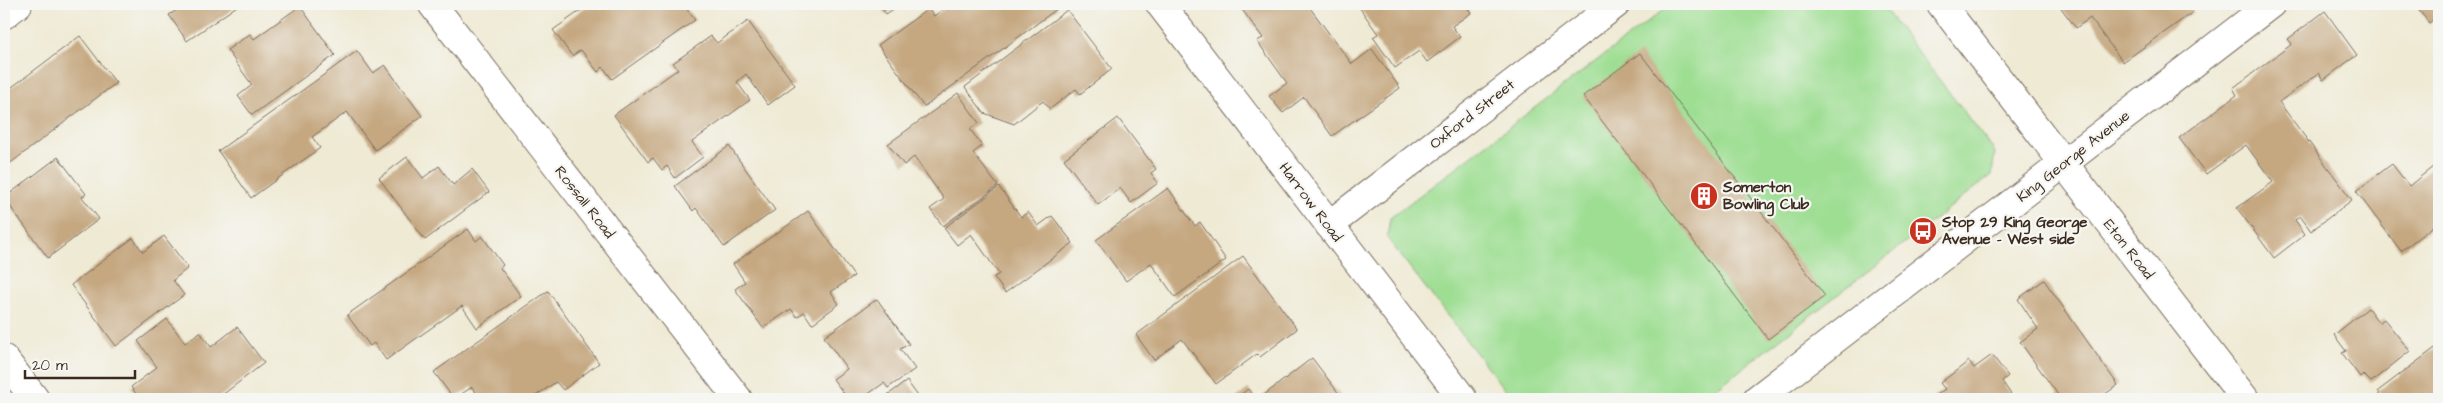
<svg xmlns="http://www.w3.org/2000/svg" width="2443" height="403" font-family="'Architects Daughter',sans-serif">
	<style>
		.green { fill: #9ede93; stroke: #6c8458 }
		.building { fill: #c5a780 }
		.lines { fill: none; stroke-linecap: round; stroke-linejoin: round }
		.minor-casing { stroke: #7a6d5e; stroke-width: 30 }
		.tertiary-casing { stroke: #7a6d5e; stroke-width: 30 }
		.minor { stroke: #fff; stroke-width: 28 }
		.tertiary { stroke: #fff; stroke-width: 28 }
		.labels { text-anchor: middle; stroke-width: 4.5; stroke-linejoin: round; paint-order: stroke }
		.street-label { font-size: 15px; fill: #3b2a1e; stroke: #f6f6f2 }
		.poi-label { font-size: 15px; font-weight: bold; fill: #3b2a1e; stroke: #f6f6f2; text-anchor: start }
	</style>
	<rect width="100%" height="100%" fill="#f6f6f2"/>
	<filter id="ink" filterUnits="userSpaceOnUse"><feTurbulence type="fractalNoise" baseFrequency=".02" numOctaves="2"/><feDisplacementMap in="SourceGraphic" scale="10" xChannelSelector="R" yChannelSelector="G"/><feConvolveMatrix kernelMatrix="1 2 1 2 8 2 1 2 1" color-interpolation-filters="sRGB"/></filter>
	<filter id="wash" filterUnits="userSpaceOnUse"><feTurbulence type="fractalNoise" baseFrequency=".0096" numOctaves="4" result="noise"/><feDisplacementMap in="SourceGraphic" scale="20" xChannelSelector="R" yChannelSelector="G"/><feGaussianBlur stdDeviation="1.12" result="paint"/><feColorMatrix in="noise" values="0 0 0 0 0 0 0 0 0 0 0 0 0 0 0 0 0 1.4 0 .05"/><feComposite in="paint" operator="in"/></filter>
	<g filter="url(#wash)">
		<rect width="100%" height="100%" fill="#efead4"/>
		<!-- green -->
		<path class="green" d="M 1671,4 L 1881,4 L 1995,152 L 1992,175 L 1703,399 L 1512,399 L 1387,238 L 1390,218 Z"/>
		<g id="blocks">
			<!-- building -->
			<path class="building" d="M 180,4 L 240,4 L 187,41 L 169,15 L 182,7 Z
				M 590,4 L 683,4 L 695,20 L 612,79 L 603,67 L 598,72 L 581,50 L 572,56 L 553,30 Z
				M 878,4 L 901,4 L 886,14 Z
				M 951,4 L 1055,4 L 1058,8 L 924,107 L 878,45 L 928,9 L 934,16 Z
				M 1238,4 L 1307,4 L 1352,64 L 1372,49 L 1400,88 L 1332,136 L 1304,97 L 1283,113 L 1269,96 L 1287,83 L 1257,41 L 1263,38 Z
				M 1357,4 L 1465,4 L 1471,13 L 1452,26 L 1460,37 L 1427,62 L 1419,51 L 1395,68 L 1373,37 L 1378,34 Z
				M 2058,4 L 2187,4 L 2193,12 L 2123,62 L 2090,18 L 2076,28 Z
				M 2414,4 L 2439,4 L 2439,15 L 2429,23 Z
				M 300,6 L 335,55 L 252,115 L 238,96 L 252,85 L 227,50 L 250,34 L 254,39 Z
				M 1067,10 L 1112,69 L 1080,94 L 1076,89 L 1050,109 L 1043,101 L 1014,124 L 984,113 L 965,87 Z
				M 2325,11 L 2357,55 L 2323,80 L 2319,73 L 2279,102 L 2352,200 L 2311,231 L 2300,216 L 2295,220 L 2305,234 L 2274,258 L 2237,208 L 2273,182 L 2246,145 L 2206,174 L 2179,138 L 2237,95 L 2233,88 L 2292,44 L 2288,39 Z
				M 748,21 L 795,85 L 768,105 L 746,74 L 737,82 L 750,100 L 692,142 L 703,157 L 675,178 L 667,166 L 662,170 L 653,158 L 648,162 L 614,115 L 678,69 L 673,63 L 711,36 L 717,43 Z
				M 80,36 L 116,83 L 4,168 L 4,93 Z
				M 357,51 L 373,73 L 385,65 L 422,116 L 375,150 L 347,112 L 312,137 L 320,148 L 251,198 L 218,151 Z
				M 1640,53 L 1825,296 L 1768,339 L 1583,96 Z
				M 958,93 L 979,123 L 970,129 L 982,146 L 973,153 L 998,186 L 943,226 L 930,209 L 944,199 L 914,157 L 904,165 L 888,144 Z
				M 1118,118 L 1156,169 L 1151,173 L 1158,183 L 1131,203 L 1120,188 L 1098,205 L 1064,159 Z
				M 729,146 L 775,210 L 724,247 L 696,208 L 693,211 L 675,186 Z
				M 58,157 L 86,194 L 82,197 L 99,219 L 48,258 L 4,198 Z
				M 407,157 L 423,178 L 439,166 L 453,185 L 472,169 L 489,192 L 425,240 L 379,178 Z
				M 2439,162 L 2439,222 L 2401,251 L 2356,191 L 2392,164 L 2409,186 Z
				M 999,187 L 1021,217 L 1028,212 L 1038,226 L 1052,216 L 1073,243 L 1005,293 L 994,277 L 999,274 L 971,234 L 957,245 L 944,228 Z
				M 1168,188 L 1195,226 L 1200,222 L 1226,260 L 1175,297 L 1151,263 L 1126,281 L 1096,240 Z
				M 808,211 L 854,276 L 831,292 L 839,304 L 812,324 L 804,312 L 797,317 L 791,309 L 763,328 L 735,289 L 745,282 L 733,264 Z
				M 468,229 L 476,241 L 482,236 L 503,265 L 500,268 L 521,296 L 477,328 L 462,306 L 386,360 L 374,343 L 370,346 L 347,315 Z
				M 164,236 L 188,268 L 173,280 L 184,295 L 116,346 L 71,285 L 133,238 L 143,252 Z
				M 1243,256 L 1297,329 L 1260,357 L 1257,354 L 1216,384 L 1182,339 L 1154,360 L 1136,335 Z
				M 2044,280 L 2118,385 L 2098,399 L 2061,399 L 2020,342 L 2038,329 L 2018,299 Z
				M 548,291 L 599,363 L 563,390 L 556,382 L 531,399 L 481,399 L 472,387 L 454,399 L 434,372 Z
				M 877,299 L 909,344 L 900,349 L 915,369 L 888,388 L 884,383 L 861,399 L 848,399 L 833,379 L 847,369 L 824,337 Z
				M 2368,308 L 2379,323 L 2384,319 L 2410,351 L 2371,382 L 2363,374 L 2360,377 L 2342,353 L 2346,351 L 2334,335 Z
				M 167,319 L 185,343 L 200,332 L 211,347 L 237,327 L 264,363 L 217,399 L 140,399 L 131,387 L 157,367 L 138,341 Z
				M 2439,345 L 2439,399 L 2373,399 L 2380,394 L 2378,391 Z
				M 1992,355 L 2008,376 L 2002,381 L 2014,399 L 1931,399 L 1945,389 L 1940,383 L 1969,361 L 1974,368 Z
				M 1312,358 L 1343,399 L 1259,399 Z
				M 907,381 L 920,399 L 882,399 Z
				M 1248,389 L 1256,399 L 1235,399 Z"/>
		</g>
	</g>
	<g filter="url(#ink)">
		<use href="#blocks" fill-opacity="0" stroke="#7a6d5e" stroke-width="1"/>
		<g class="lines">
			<defs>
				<path id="minor" d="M 432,4 L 738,399
					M 1160,4 L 1463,399
					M 1941,4 L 2245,399
					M 4,15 L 18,4
					M 1329,225 L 1616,4
					M 4,359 L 35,399"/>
				<path id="tertiary" d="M 1757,399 L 2271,4"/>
			</defs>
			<!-- minor casing -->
			<use href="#minor" class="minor-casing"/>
			<!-- tertiary casing -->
			<use href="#tertiary" class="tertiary-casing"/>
			<!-- minor -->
			<use href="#minor" class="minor"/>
			<!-- tertiary -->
			<use href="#tertiary" class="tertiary"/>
		</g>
	</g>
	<!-- icons -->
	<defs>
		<symbol id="building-disc" viewBox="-11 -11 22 22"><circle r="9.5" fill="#c8321e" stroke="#f6f6f2"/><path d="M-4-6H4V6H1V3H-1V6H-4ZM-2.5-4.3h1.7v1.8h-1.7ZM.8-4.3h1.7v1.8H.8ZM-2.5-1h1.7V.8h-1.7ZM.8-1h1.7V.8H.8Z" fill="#fff"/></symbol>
		<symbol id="bus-disc" viewBox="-11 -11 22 22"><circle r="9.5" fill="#c8321e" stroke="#f6f6f2"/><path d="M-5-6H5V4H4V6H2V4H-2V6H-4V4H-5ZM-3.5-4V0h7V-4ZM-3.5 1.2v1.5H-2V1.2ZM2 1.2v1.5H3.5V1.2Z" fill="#fff"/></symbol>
	</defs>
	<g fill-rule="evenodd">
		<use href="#building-disc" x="1688" y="180" width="32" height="32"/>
		<use href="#bus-disc" x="1907" y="215" width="32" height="32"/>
	</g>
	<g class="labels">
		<!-- street labels -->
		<g class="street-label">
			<text transform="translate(1472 114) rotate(-38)" y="5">Oxford Street</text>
			<text transform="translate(2073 156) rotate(-38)" y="5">King George Avenue</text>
			<text transform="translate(585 202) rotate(52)" y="5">Rossall Road</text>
			<text transform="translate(1311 202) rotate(53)" y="5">Harrow Road</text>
			<text transform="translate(2129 249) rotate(52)" y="5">Eton Road</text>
		</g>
		<!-- poi labels -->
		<g class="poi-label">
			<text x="1723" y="192">Somerton<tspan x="1723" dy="17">Bowling Club</tspan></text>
			<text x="1942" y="227">Stop 29 King George<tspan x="1942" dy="17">Avenue - West side</tspan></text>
		</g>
	</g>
	<!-- margin -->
	<rect width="2443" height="403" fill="none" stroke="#f6f6f2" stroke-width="20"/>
	<!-- scale -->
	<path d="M25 370v8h110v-8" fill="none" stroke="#3b2a1e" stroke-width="2.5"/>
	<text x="32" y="370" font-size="15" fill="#3b2a1e" stroke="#f6f6f2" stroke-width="4" paint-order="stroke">20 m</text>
</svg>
